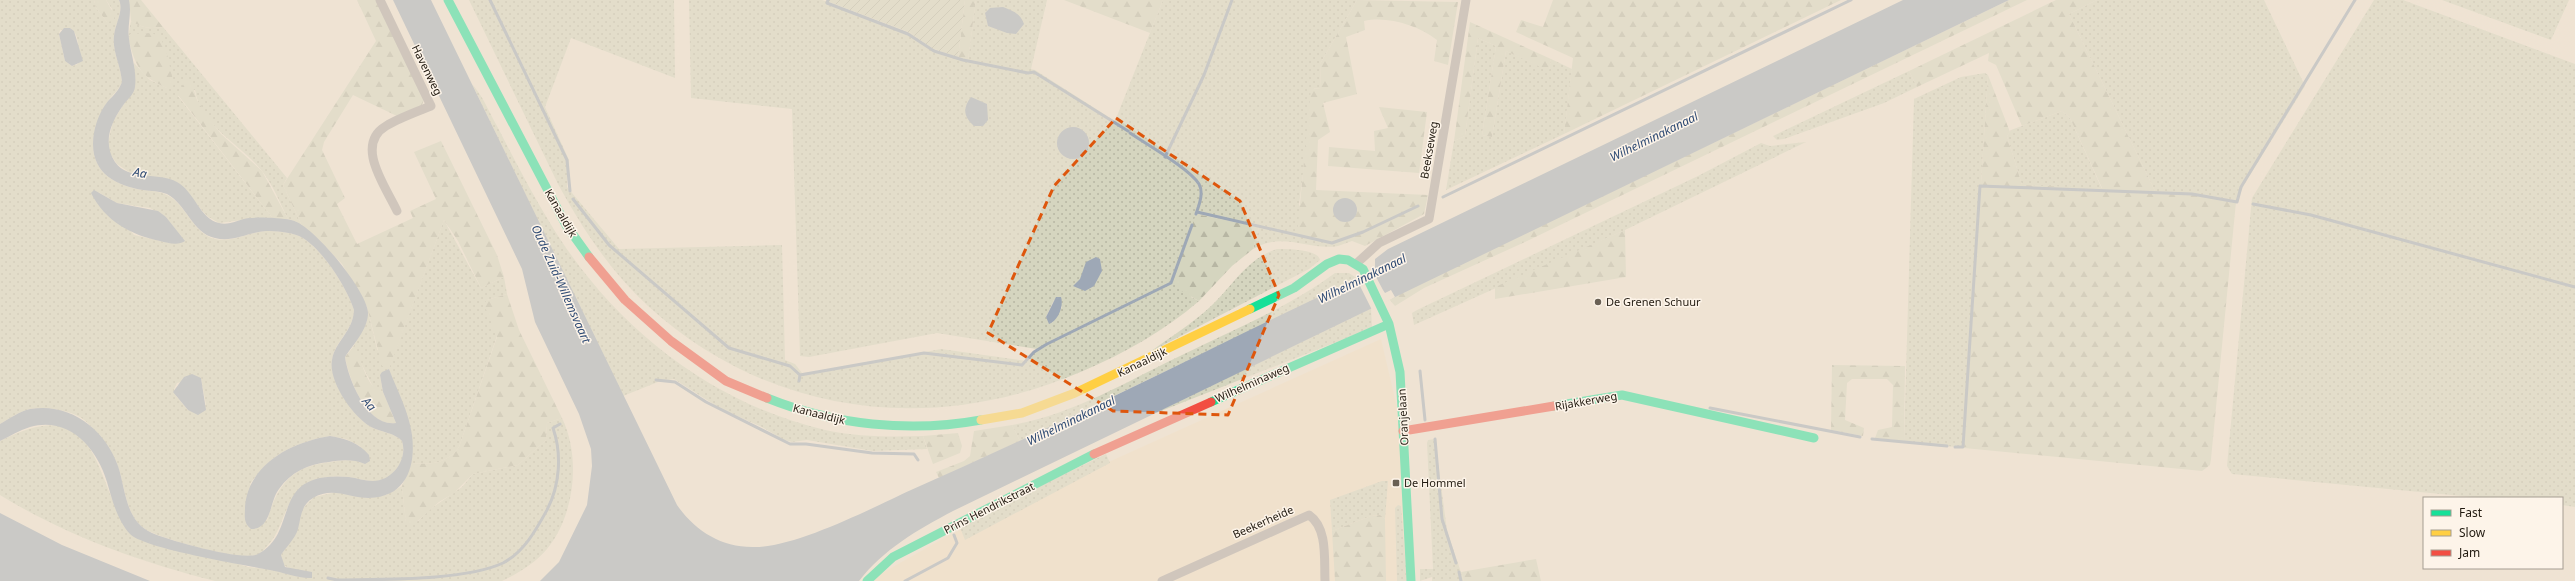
<svg xmlns="http://www.w3.org/2000/svg" width="2575" height="581" font-family="'Noto Sans',sans-serif">
	<style>
		.built { fill: #f2dec4 }
		.grass { fill: url(#grass-dots); fill-rule: evenodd }
		.forest { fill: url(#forest-firs) }
		.garden { fill: url(#garden-furrows) }
		.water { fill: #9ea8b6 }
		.pier { fill: #efe3d3 }
		.lines { fill: none; stroke-linecap: round; stroke-linejoin: round }
		.stream { stroke: #9ea8b6; stroke-width: 3 }
		.street { stroke: #aba3a1; stroke-width: 9 }
		.fast { stroke: #16e098; stroke-width: 9 }
		.slow { stroke: #ffcf43; stroke-width: 9 }
		.jam { stroke: #f24e42; stroke-width: 9 }
		.marked { fill: none; stroke: #de560c; stroke-width: 3; stroke-dasharray: 8 5; stroke-linejoin: round }
		.poi-dot { fill: #696054; stroke: #fdf4e9; stroke-width: 1.5 }
		.labels { text-anchor: middle; stroke-width: 3; stroke-linejoin: round; paint-order: stroke }
		.street-label { font-size: 11px; fill: #211a10; stroke: #fdf4e9 }
		.poi-label { font-size: 11px; fill: #211a10; stroke: #fdf4e9; text-anchor: start }
		.water-label { font-size: 12px; font-style: italic; fill: #2f4b74; stroke: #fdf4e9 }
	</style>
	<defs>
		<pattern id="grass-dots" width="8" height="8" patternUnits="userSpaceOnUse"><rect width="8" height="8" fill="#d5d5bf"/><path d="M2 2h.1M6 6h.1" fill="none" stroke="#b7b6a3" stroke-width="1.8" stroke-linecap="round"/></pattern>
		<pattern id="forest-firs" width="22" height="20" patternUnits="userSpaceOnUse"><rect width="22" height="20" fill="#d5d5bf"/><path d="M5 1l3.5 6h-7zM16 11l3.5 6h-7z" fill="#b7b6a3"/></pattern>
		<pattern id="garden-furrows" width="10" height="10" patternUnits="userSpaceOnUse"><rect width="10" height="10" fill="#d5d5bf"/><path d="M-1 1l2-2M0 10L10 0M9 11l2-2" fill="none" stroke="#b7b6a3"/></pattern>
	</defs>
	<rect width="100%" height="100%" fill="#efe3d3"/>
	<!-- built -->
	<path class="built" d="M 1381,339 L 1397,407 L 1414,581 L 868,581 L 944,538 L 993,514 Z"/>
	<!-- grass -->
	<path class="grass" d="M 0,0 L 94,0 L 96,8 L 107,22 L 112,9 L 106,0 L 119,0 C 124,11 115,24 114,36 C 112,51 121,66 122,82 C 119,90 113,94 108,101 C 101,111 93,131 93,144 C 93,174 117,186 143,190 C 151,191 159,191 167,195 C 187,205 192,233 215,239 C 232,243 249,232 266,231 C 276,231 290,232 299,236 C 321,246 347,288 354,310 C 353,332 335,340 332,360 C 329,380 354,417 371,427 C 381,432 395,433 402,441 C 408,459 393,482 373,481 C 365,481 357,478 349,477 C 318,474 298,482 286,511 C 280,524 278,534 268,545 C 265,548 261,554 256,555 C 239,561 172,541 153,533 C 124,522 127,489 117,464 C 113,453 91,423 80,417 C 67,410 45,406 30,409 C 20,411 9,419 0,424 ZM 70,28 C 81,35 78,52 78,64 L 72,66 L 65,61 L 59,34 L 60,30 ZM 98,192 L 117,203 L 150,208 L 166,217 L 184,241 L 170,243 L 134,235 ZM 201,378 L 206,405 L 188,410 L 176,396 L 174,389 L 177,383 ZM 330,436 L 346,439 L 360,446 L 365,464 C 354,459 344,460 332,462 C 292,466 278,483 267,521 L 250,484 C 272,453 294,443 330,436 Z
		M 469,0 L 674,0 L 675,78 L 571,38 L 545,107 L 569,160 L 567,187 L 619,249 L 782,245 L 785,360 L 795,364 L 802,373 L 818,372 L 941,349 L 1027,361 L 1037,349 L 937,333 L 809,357 L 800,356 L 792,109 L 691,98 L 689,0 L 822,0 L 911,33 L 929,47 L 948,55 L 968,60 L 976,0 L 1047,0 L 1031,69 L 1035,70 L 1115,121 L 1163,0 L 1357,0 L 1320,64 L 1321,89 L 1314,88 L 1299,205 L 1332,243 L 1338,243 L 1338,246 C 1309,251 1282,231 1253,249 L 1259,227 L 1196,214 L 1191,297 L 1199,301 C 1164,331 1125,353 1083,371 C 933,436 770,417 648,306 C 610,271 582,228 558,184 ZM 1054,300 L 1062,307 L 1052,323 L 1046,317 Z
		M 2097,0 L 2264,0 L 2305,86 L 2244,185 L 2236,202 L 2204,196 L 2155,191 L 2069,14 Z
		M 2374,0 L 2403,0 L 2575,64 L 2575,507 L 2562,505 L 2562,498 L 2483,498 L 2232,474 L 2227,466 L 2252,198 Z
		M 2442,0 L 2569,0 L 2551,40 Z
		M 131,21 C 142,28 150,29 163,27 L 287,178 L 283,185 L 303,228 L 297,222 L 288,219 C 280,203 273,185 262,171 C 241,144 201,127 195,90 L 178,96 L 274,220 L 257,218 L 219,223 L 207,216 L 177,182 L 129,172 L 117,164 L 109,152 L 108,143 L 113,121 L 135,87 L 134,63 L 150,80 L 167,88 L 138,34 L 131,34 L 128,37 Z
		M 1478,38 L 1496,46 L 1482,135 L 1492,137 L 1506,51 L 1549,70 L 1551,59 L 1572,69 L 1564,134 L 1446,190 L 1454,141 L 1465,136 Z
		M 1909,71 L 1917,87 L 1884,103 L 1784,139 L 1777,140 L 1773,136 Z
		M 1985,73 L 1988,75 L 1964,448 L 1904,441 L 1914,99 L 1961,77 Z
		M 472,84 C 483,96 489,112 497,126 C 514,159 531,192 550,223 C 611,324 709,403 825,430 C 857,437 892,437 923,436 L 927,449 L 873,451 L 807,440 L 792,442 L 784,440 L 762,427 L 721,409 L 674,379 L 658,382 L 623,396 Z
		M 2062,111 L 2070,118 L 2102,189 L 2022,185 L 2007,136 L 2011,130 Z
		M 1806,142 L 1625,230 L 1414,325 L 1412,313 L 1417,310 L 1698,176 L 1761,143 L 1770,146 Z
		M 444,220 L 481,288 L 504,277 L 507,294 L 487,300 L 497,336 L 459,447 C 447,464 430,465 411,463 L 412,435 L 389,369 L 380,375 L 383,392 L 375,391 L 353,347 L 367,321 L 367,307 L 377,349 L 389,368 Z
		M 1277,249 C 1287,249 1318,249 1320,260 L 1309,269 L 1150,352 C 1170,337 1192,324 1210,307 C 1232,287 1247,258 1277,249 Z
		M 1335,273 L 1349,273 L 1358,279 L 1020,441 L 1012,425 C 1071,415 1126,382 1180,356 C 1232,330 1288,308 1335,273 Z
		M 1371,308 L 1372,328 L 1151,415 Z
		M 562,418 C 581,457 575,515 547,549 C 535,563 519,573 502,581 L 215,581 C 140,562 67,536 0,495 L 0,441 C 96,392 92,467 126,528 L 248,567 L 268,569 L 291,569 L 283,565 L 281,555 L 297,530 L 302,509 L 314,497 L 337,492 L 368,498 L 386,495 L 402,486 L 406,523 L 418,521 L 429,510 L 462,487 L 473,474 L 518,465 L 546,440 L 547,423 Z
		M 1435,439 L 1447,531 L 1464,581 L 1432,581 L 1432,577 L 1420,581 L 1420,569 L 1433,569 L 1427,443 L 1428,440 Z
		M 1106,454 L 1110,463 L 965,540 L 959,525 Z
		M 1382,481 L 1388,481 L 1385,519 L 1380,515 L 1371,516 L 1332,531 L 1330,500 Z
		M 1398,505 L 1401,506 L 1407,581 L 1397,581 L 1395,508 Z"/>
	<!-- forest -->
	<path class="forest" d="M 94,0 L 106,0 L 115,16 L 113,21 L 107,22 L 96,8 Z
		M 129,0 L 141,0 L 163,27 C 150,29 142,28 131,21 Z
		M 357,0 L 376,0 L 424,100 L 422,105 L 399,117 L 353,95 L 324,142 L 322,150 L 345,198 L 337,204 L 357,244 L 413,218 L 410,211 L 436,199 L 414,152 L 441,141 L 497,255 L 504,277 L 481,288 L 458,241 L 444,220 L 389,369 L 382,366 L 367,307 L 342,264 L 314,235 L 303,228 L 283,185 L 376,41 Z
		M 965,0 L 976,0 L 968,60 L 958,58 Z
		M 1064,0 L 1163,0 L 1150,33 Z
		M 1357,0 L 1458,2 L 1448,65 L 1434,61 L 1437,40 C 1417,25 1388,16 1364,21 L 1365,30 L 1346,37 L 1357,94 L 1323,103 L 1330,132 L 1318,140 L 1316,190 L 1428,195 L 1424,214 L 1365,246 L 1352,241 L 1338,246 L 1338,243 L 1297,235 L 1311,88 L 1321,89 L 1320,64 Z
		M 1553,0 L 1841,0 L 1564,134 L 1573,58 L 1516,32 L 1521,20 L 1543,27 Z
		M 2009,0 L 2027,0 L 1525,242 L 1424,288 L 1395,306 L 1389,299 Z
		M 2056,0 L 2097,0 L 2069,14 L 2155,191 L 2204,196 L 2236,202 L 2211,459 L 2210,465 L 2202,471 L 1964,448 L 1988,75 L 2010,132 L 2007,136 L 2022,185 L 2102,188 L 2070,118 L 2062,111 L 2022,126 L 1996,65 L 1988,61 L 1989,53 L 1917,87 L 1909,71 Z
		M 1470,22 L 1551,59 L 1549,71 L 1506,51 L 1492,137 L 1482,135 L 1496,46 L 1478,38 L 1465,136 L 1454,141 Z
		M 151,33 L 160,36 L 167,54 L 174,85 L 167,88 C 139,76 135,65 128,37 L 131,34 Z
		M 185,80 L 192,84 L 197,100 L 206,115 L 221,134 L 262,171 L 288,219 L 274,220 L 178,95 Z
		M 1379,107 L 1427,112 L 1419,173 L 1328,166 L 1329,147 L 1375,151 L 1374,131 L 1388,128 Z
		M 1196,214 L 1259,227 L 1253,249 L 1232,266 L 1199,301 L 1181,291 L 1173,281 Z
		M 1625,230 L 1626,277 L 1495,299 L 1495,287 Z
		M 507,294 L 519,330 L 562,418 L 547,423 L 546,440 L 518,465 L 473,474 L 454,493 L 439,502 L 412,526 L 406,523 L 402,486 L 411,463 C 430,465 447,464 459,447 L 497,337 L 484,304 L 487,300 Z
		M 353,347 C 363,359 366,390 383,392 L 396,423 C 367,428 349,379 345,357 Z
		M 1832,365 L 1905,366 L 1904,441 L 1875,438 L 1878,430 L 1892,427 L 1893,385 L 1887,379 L 1852,379 L 1847,383 L 1845,420 L 1864,428 L 1863,436 L 1831,430 Z
		M 1012,425 L 1020,441 L 939,478 L 936,472 L 964,461 L 970,456 L 974,431 Z
		M 958,433 L 962,446 L 960,453 L 933,464 L 923,436 Z
		M 1380,515 L 1385,519 L 1386,581 L 1335,581 L 1332,531 L 1371,516 Z
		M 1536,559 L 1541,581 L 1464,581 L 1461,572 Z"/>
	<!-- garden -->
	<path class="garden" d="M 829,0 L 965,0 L 958,58 L 929,47 L 911,33 L 829,2 Z"/>
	<!-- water -->
	<path class="water" d="M 119,0 L 129,0 C 132,13 127,26 129,39 C 131,55 137,70 135,87 C 134,94 129,98 124,104 C 111,122 102,142 115,162 C 128,181 159,172 177,182 C 194,191 200,219 219,223 C 229,226 239,219 249,218 C 259,217 281,218 291,220 C 312,223 368,292 368,313 C 368,329 353,345 345,357 C 348,379 368,428 396,423 L 383,392 L 380,375 L 382,372 L 389,369 C 397,390 409,412 412,435 C 416,467 406,497 369,498 C 350,498 332,486 313,498 C 301,505 301,517 298,529 C 295,539 286,547 281,555 L 285,567 L 312,572 L 312,578 C 299,579 283,572 270,570 C 245,565 145,549 130,534 C 117,520 112,499 107,482 C 97,448 69,416 30,427 C 20,430 10,436 0,441 L 0,424 C 9,419 20,411 30,409 C 70,402 105,429 118,466 C 126,490 125,521 152,533 C 168,540 244,562 258,554 C 301,532 267,470 349,477 C 357,478 365,481 373,481 C 393,481 408,459 402,441 C 395,433 381,432 371,427 C 353,417 328,381 332,360 C 335,341 353,332 354,310 C 347,288 321,246 299,236 C 290,232 275,231 266,231 C 249,232 232,243 215,238 C 192,233 187,205 167,194 C 159,191 151,191 143,190 C 117,186 93,174 93,144 C 93,129 99,112 108,101 C 114,95 119,90 122,82 C 121,66 112,51 114,36 C 115,24 124,11 119,0 Z
		M 393,0 L 431,0 L 677,505 C 695,531 722,548 755,547 C 797,547 872,508 911,490 C 1011,446 1109,399 1207,351 C 1263,324 1318,296 1375,271 L 1375,259 L 1388,249 L 1903,0 L 2009,0 L 953,511 C 917,530 884,549 859,581 L 540,581 L 559,562 L 587,505 L 592,466 L 591,449 L 579,414 L 535,322 L 522,269 Z
		M 1003,7 C 1013,11 1020,13 1024,24 L 1016,34 L 1007,33 L 988,26 L 985,13 L 990,8 Z
		M 64,28 L 70,28 L 74,31 L 83,61 L 72,66 L 65,61 L 59,34 Z
		M 971,97 L 987,104 L 988,120 L 983,126 L 974,126 C 964,117 962,109 971,97 Z
		M1057 143a16 16 0 1 1 32 0a16 16 0 1 1-32 0Z
		M 94,190 L 117,203 L 158,211 L 166,217 L 185,241 C 178,246 168,243 160,241 C 131,235 105,221 91,193 Z
		M1333 210a12 12 0 1 1 24 0a12 12 0 1 1-24 0Z
		M 1096,257 L 1100,259 L 1102,271 L 1094,286 L 1085,291 L 1073,286 L 1080,279 L 1086,262 Z
		M 1056,297 L 1061,297 C 1064,306 1058,321 1049,324 L 1046,317 Z
		M 192,374 L 201,378 L 206,410 L 198,415 L 188,410 L 173,392 L 184,377 Z
		M 330,436 C 345,438 359,443 369,455 L 370,461 L 365,464 C 353,459 341,460 329,462 C 308,464 291,472 279,489 C 269,502 272,529 251,529 C 243,523 245,516 245,507 C 248,464 292,442 330,436 Z
		M 0,513 L 62,545 L 150,581 L 0,581 Z"/>
	<!-- pier -->
	<path class="pier" d="M 1374,264 L 1375,275 L 1383,290 L 1385,293 L 1391,290 L 1395,297 L 1372,310 L 1356,278 L 1373,270 L 1372,265 Z"/>
	<g class="lines">
		<!-- stream -->
		<path class="stream" d="M 490,0 L 567,160 L 570,191
			M 828,0 L 827,3 L 908,34 L 934,51 L 963,60 L 1028,73 L 1034,72 L 1128,131
			M 1130,133 C 1146,144 1190,169 1199,184 C 1204,193 1199,205 1196,214
			M 1165,157 L 1204,75 L 1232,0
			M 1443,197 L 1851,0
			M 573,199 L 609,245 L 729,348 L 790,366 L 800,375 L 799,381
			M 2253,204 L 2311,215 L 2575,287
			M 1197,212 L 1332,243 L 1363,232 L 1418,206
			M 1420,371 L 1425,420
			M 800,375 L 924,353 L 1022,365 L 1034,352 L 1047,344 L 1171,283 L 1192,225
			M 656,380 L 675,382 L 706,402 L 790,444 L 806,444 L 872,453 L 914,454 L 918,460
			M 1710,408 L 1860,437
			M 1435,439 L 1442,519 L 1456,563
			M 1872,439 L 1947,446
			M 1955,447 L 1963,447 L 1980,186 L 2192,194 L 2237,202 L 2241,187 L 2355,0
			M 1459,572 L 1461,581
			M 328,578 L 337,580 C 382,579 464,581 503,563 C 524,552 536,530 547,510 C 560,485 562,454 553,428 L 560,424
			M 905,581 L 948,558 L 957,543 L 954,535"/>
		<!-- street -->
		<path class="street" d="M 380,0 L 431,106 C 416,112 399,118 386,126 C 354,145 386,187 397,211
			M 1357,263 L 1379,243 L 1429,219 L 1466,0
			M 1162,581 L 1309,515 C 1328,528 1324,560 1325,581"/>
		<!-- fast -->
		<path class="fast" d="M 448,0 L 566,225 L 589,257
			M 1250,309 L 1294,288 L 1327,264 L 1339,259 L 1348,260 L 1363,269 L 1389,324 L 1400,372 L 1411,581
			M 767,398 C 834,425 910,433 981,420
			M 1211,402 L 1389,324
			M 1554,406 L 1622,395 L 1814,438
			M 867,581 L 893,557 L 1094,454"/>
		<!-- slow -->
		<path class="slow" d="M 981,420 L 1022,413 L 1075,393 L 1250,309"/>
		<!-- jam -->
		<path class="jam" d="M 589,257 L 625,300 L 671,341 L 726,381 L 767,398
			M 1403,431 L 1554,406
			M 1094,454 L 1211,402"/>
	</g>
	<!-- marked area -->
	<path d="M0 0H2575V581H0ZM 1116,118 L 1240,201 L 1279,295 L 1228,415 L 1113,411 L 988,333 L 1054,186 Z" fill="#efe3d3" fill-opacity=".55" fill-rule="evenodd"/>
	<path class="marked" d="M 1116,118 L 1240,201 L 1279,295 L 1228,415 L 1113,411 L 988,333 L 1054,186 Z"/>
	<!-- markers -->
	<g class="poi-dot">
		<circle cx="1598" cy="302" r="4"/>
		<rect x="1392" y="479" width="8" height="8" rx="2"/>
	</g>
	<g class="labels">
		<!-- street labels -->
		<g class="street-label">
			<text transform="translate(427 70) rotate(64)" y="4">Havenweg</text>
			<text transform="translate(1429 150) rotate(-80)" y="4">Beekseweg</text>
			<text transform="translate(561 213) rotate(60)" y="4">Kanaaldijk</text>
			<text transform="translate(1142 362) rotate(-26)" y="4">Kanaaldijk</text>
			<text transform="translate(1252 383) rotate(-24)" y="4">Wilhelminaweg</text>
			<text transform="translate(1586 401) rotate(-10)" y="4">Rijakkerweg</text>
			<text transform="translate(819 414) rotate(14)" y="4">Kanaaldijk</text>
			<text transform="translate(1403 417) rotate(-93)" y="4">Oranjelaan</text>
			<text transform="translate(989 508) rotate(-27)" y="4">Prins Hendrikstraat</text>
			<text transform="translate(1263 522) rotate(-24)" y="4">Beekerheide</text>
		</g>
		<!-- poi labels -->
		<g class="poi-label">
			<text x="1606" y="306">De Grenen Schuur</text>
			<text x="1404" y="487">De Hommel</text>
		</g>
		<!-- water labels -->
		<g class="water-label">
			<text transform="translate(1654 137) rotate(-26)" y="4">Wilhelminakanaal</text>
			<text transform="translate(140 173) rotate(11)" y="4">Aa</text>
			<text transform="translate(1362 279) rotate(-26)" y="4">Wilhelminakanaal</text>
			<text transform="translate(561 284) rotate(66)" y="4">Oude Zuid-Willemsvaart</text>
			<text transform="translate(369 404) rotate(48)" y="4">Aa</text>
			<text transform="translate(1071 421) rotate(-26)" y="4">Wilhelminakanaal</text>
		</g>
	</g>
	<!-- legend -->
	<rect x="2423" y="497" width="140" height="72" fill="#fdf4e9" stroke="#a59d92"/>
	<rect x="2431" y="510" width="20" height="6" fill="#16e098" stroke="#a59d92"/>
	<text x="2459" y="517" font-size="12" fill="#211a10">Fast</text>
	<rect x="2431" y="530" width="20" height="6" fill="#ffcf43" stroke="#a59d92"/>
	<text x="2459" y="537" font-size="12" fill="#211a10">Slow</text>
	<rect x="2431" y="550" width="20" height="6" fill="#f24e42" stroke="#a59d92"/>
	<text x="2459" y="557" font-size="12" fill="#211a10">Jam</text>
</svg>
